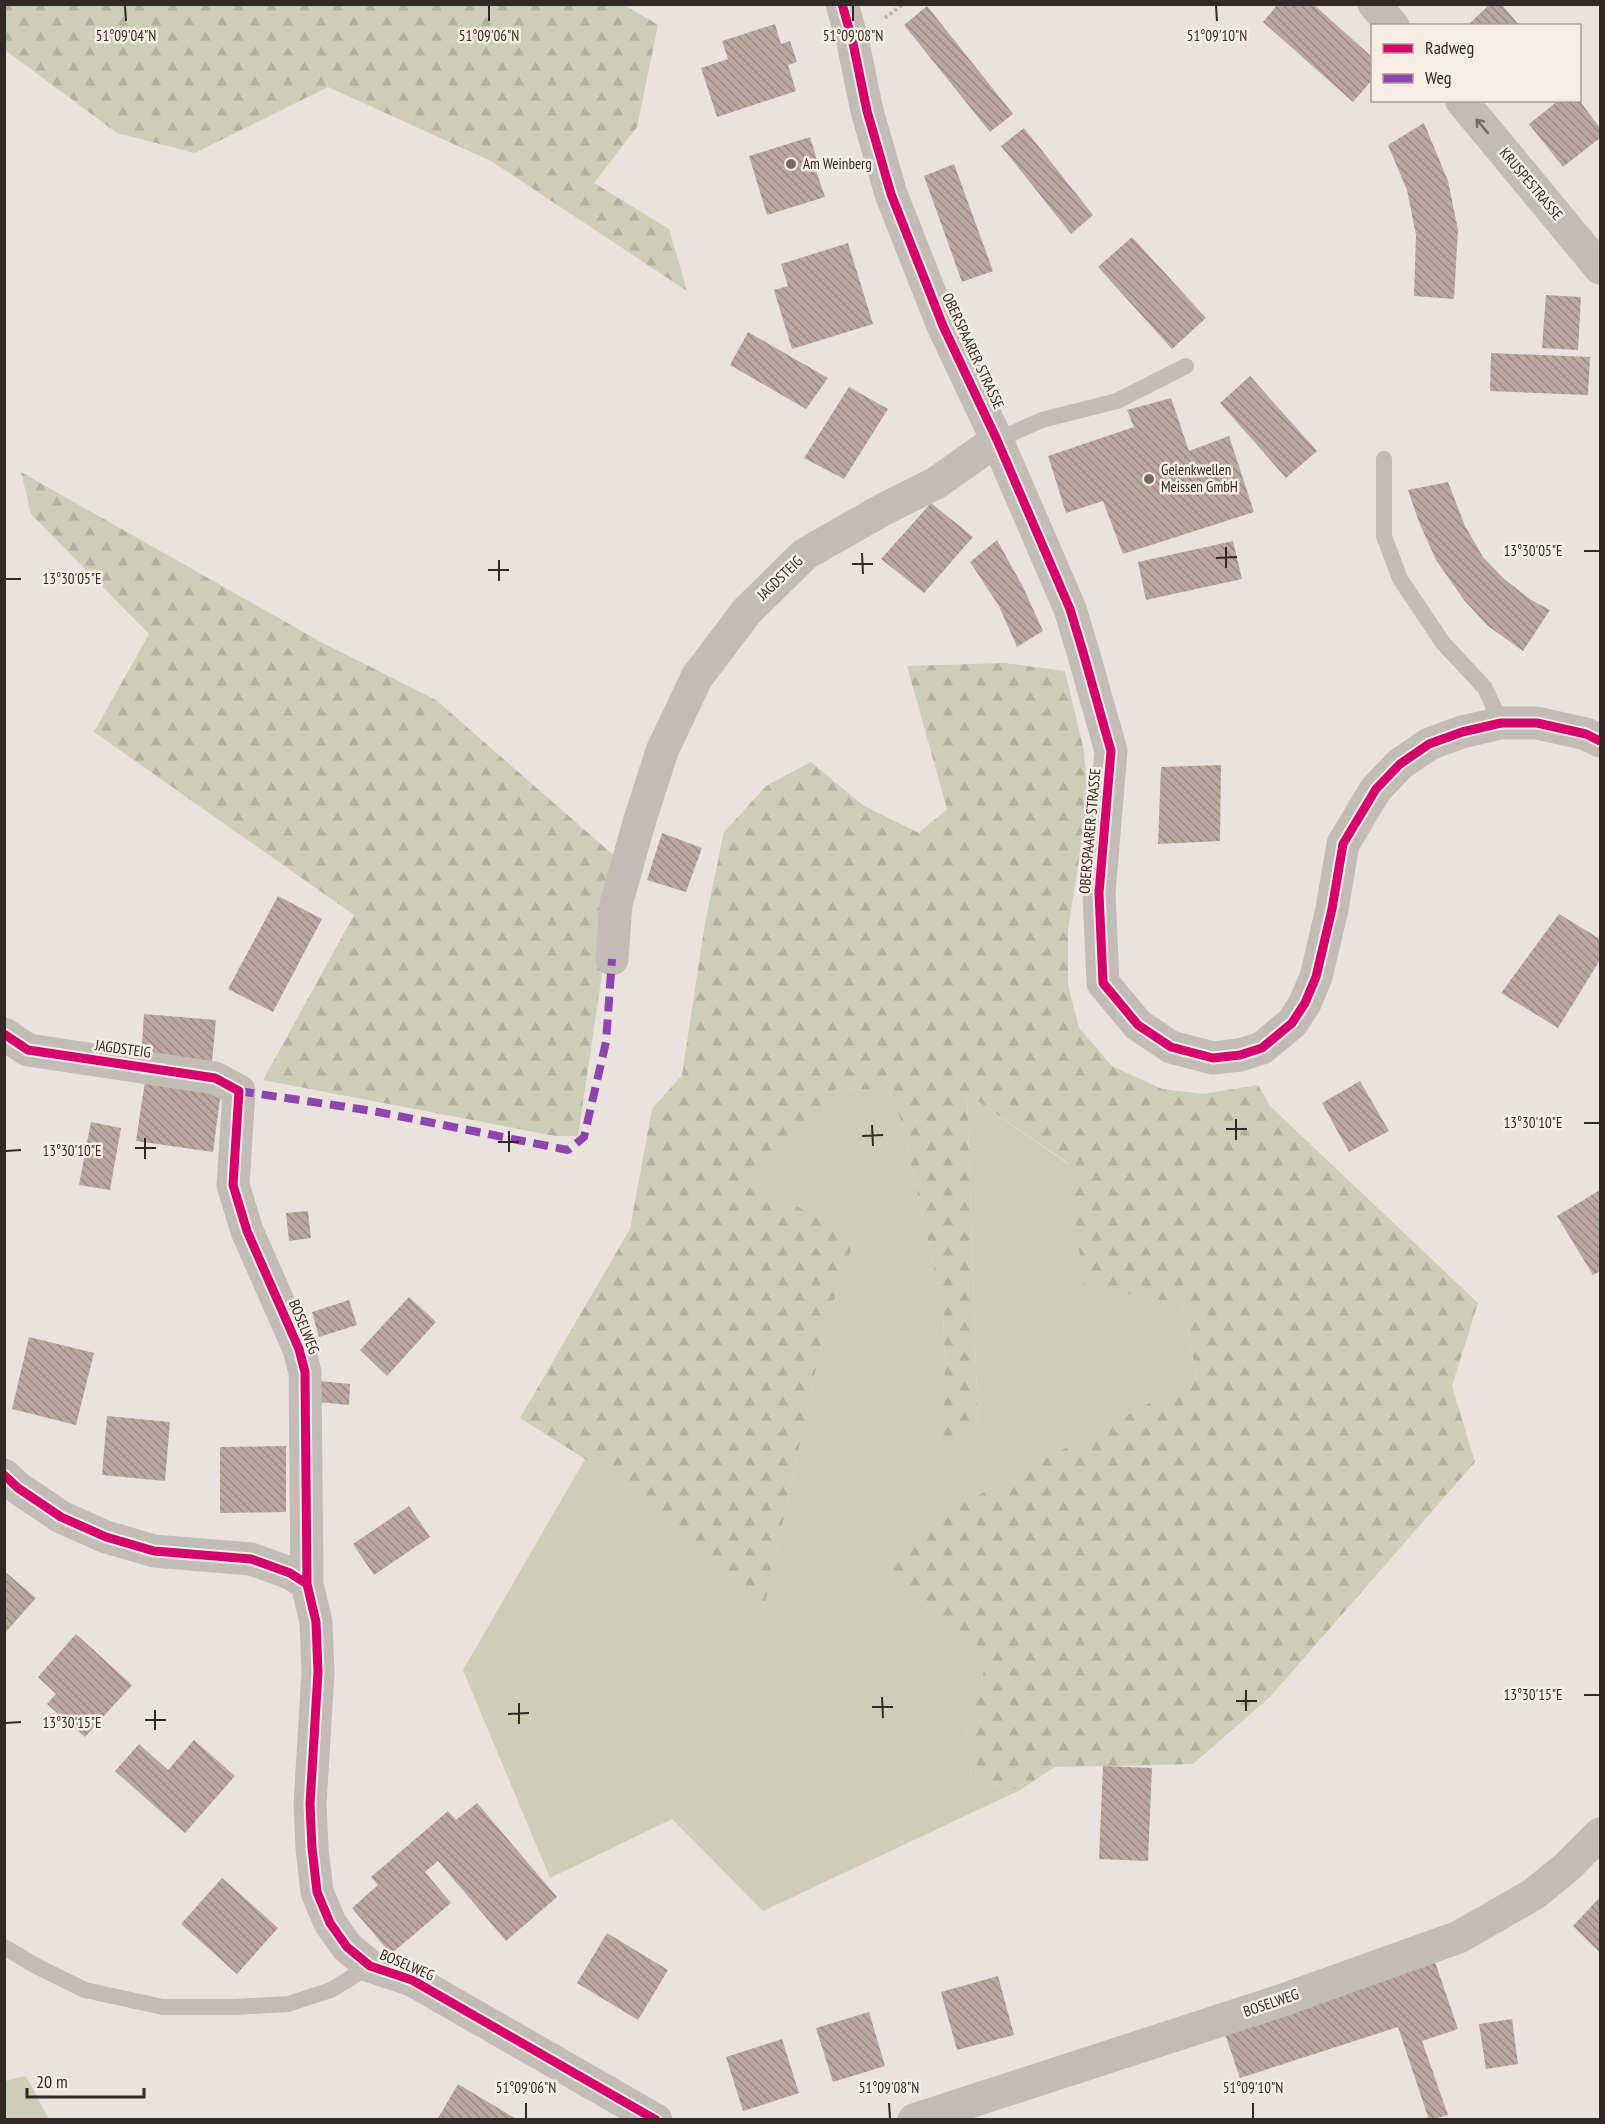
<svg xmlns="http://www.w3.org/2000/svg" width="1605" height="2124" font-family="'PT Sans Narrow',sans-serif">
	<style>
		.green { fill: #ccceb8 }
		.forest { fill: url(#forest-firs) }
		.building { fill: url(#building-back-hatch) }
		.lines { fill: none; stroke-linecap: round; stroke-linejoin: round }
		.path { stroke: #bbb4b0; stroke-width: 4; stroke-dasharray: 3 3; stroke-linecap: butt }
		.lane { stroke: #c2bcb7; stroke-width: 16 }
		.street { stroke: #c2bcb7; stroke-width: 33 }
		.quiet { stroke: #8e44ad; stroke-width: 8; stroke-dasharray: 15 8; stroke-linecap: butt }
		.cycleway-casing { stroke: #f7ede4; stroke-width: 13 }
		.cycleway { stroke: #d6006c; stroke-width: 9 }
		.oneway { stroke: #736b67 }
		.ticks { fill: none; stroke: #322926; stroke-width: 2 }
		.poi-dot { fill: #726a66; stroke: #f7ede4; stroke-width: 2 }
		.labels { text-anchor: middle; stroke-width: 5; stroke-linejoin: round; paint-order: stroke }
		.poi-label { font-size: 15px; fill: #322926; stroke: #f7ede4; text-anchor: start }
		.street-label { font-size: 15px; fill: #322926; stroke: #f7ede4 }
		.ticks-label { font-size: 15px; text-anchor: middle; fill: #322926; stroke: #f7ede4; stroke-width: 5; stroke-linejoin: round; paint-order: stroke }
	</style>
	<defs>
		<pattern id="forest-firs" width="22" height="20" patternUnits="userSpaceOnUse" patternTransform="scale(1.5)"><rect width="22" height="20" fill="#ccceb8"/><path d="M5 1l3.5 6h-7zM16 11l3.5 6h-7z" fill="#b0b19e"/></pattern>
		<pattern id="building-back-hatch" width="6" height="6" patternUnits="userSpaceOnUse" patternTransform="scale(1.5)"><rect width="6" height="6" fill="#bca7a0"/><path d="M-1 5l2 2M0 0l6 6M5-1l2 2" fill="none" stroke="#998882"/></pattern>
	</defs>
	<rect width="100%" height="100%" fill="#eae3dd"/>
	<!-- green -->
	<path class="green" d="M 835,1089 L 889,1090 L 902,1123 L 943,1308 L 945,1367 L 978,1427 L 967,1094 L 1068,1164 L 1085,1286 L 1182,1304 L 1197,1377 L 936,1518 L 907,1531 L 949,1635 L 987,1661 L 967,1727 L 971,1780 L 1020,1790 L 763,1911 L 672,1819 L 550,1878 L 463,1670 L 585,1459 L 765,1604 L 825,1328 L 856,1235 L 753,1186 Z
		M 26,2076 L 49,2119 L 5,2119 L 5,2081 Z"/>
	<!-- forest -->
	<path class="forest" d="M 5,4 L 624,5 L 658,25 L 637,127 L 594,183 L 669,229 L 687,291 L 491,161 L 328,87 L 195,153 L 117,133 L 5,50 Z
		M 21,472 L 321,642 L 436,700 L 619,860 L 578,1136 L 555,1136 L 263,1080 L 354,915 L 94,732 L 149,634 L 31,514 Z
		M 1004,663 L 1065,671 L 1084,751 L 1088,803 L 1068,929 L 1068,985 L 1079,1028 L 1112,1066 L 1162,1089 L 1203,1094 L 1258,1085 L 1270,1106 L 1478,1303 L 1452,1386 L 1475,1462 L 1270,1697 L 1193,1764 L 1055,1767 L 1020,1790 L 971,1780 L 967,1727 L 987,1661 L 949,1635 L 890,1578 L 907,1531 L 936,1518 L 1197,1377 L 1182,1304 L 1084,1286 L 1068,1163 L 967,1094 L 978,1427 L 942,1441 L 945,1367 L 943,1308 L 902,1123 L 889,1090 L 835,1089 L 754,1186 L 856,1235 L 825,1328 L 765,1604 L 585,1459 L 520,1418 L 630,1229 L 652,1109 L 682,1075 L 705,923 L 724,832 L 766,786 L 811,762 L 864,806 L 919,833 L 947,809 L 907,666 Z"/>
	<!-- building -->
	<path class="building" d="M 1278,4 L 1313,4 L 1372,57 L 1372,80 L 1353,102 L 1263,22 Z
		M 1490,4 L 1501,4 L 1520,26 L 1467,26 Z
		M 927,6 L 1013,114 L 990,132 L 904,25 Z
		M 775,24 L 781,44 L 790,41 L 797,62 L 788,65 L 796,91 L 717,117 L 701,68 L 728,59 L 722,41 Z
		M 1559,100 L 1579,100 L 1600,128 L 1600,138 L 1563,167 L 1529,124 Z
		M 1424,123 L 1448,181 L 1458,230 L 1454,299 L 1414,296 L 1416,235 L 1407,190 L 1388,145 Z
		M 1024,128 L 1093,215 L 1071,234 L 1001,146 Z
		M 810,137 L 817,160 L 813,162 L 825,197 L 767,215 L 749,156 Z
		M 954,164 L 993,271 L 962,282 L 924,176 Z
		M 1132,237 L 1206,318 L 1172,349 L 1098,267 Z
		M 848,243 L 873,324 L 792,349 L 774,290 L 788,286 L 781,264 Z
		M 1546,295 L 1581,297 L 1578,350 L 1542,348 Z
		M 748,332 L 828,378 L 806,409 L 730,365 Z
		M 1491,353 L 1590,357 L 1588,395 L 1490,391 Z
		M 1250,376 L 1317,451 L 1286,478 L 1220,403 Z
		M 849,387 L 888,409 L 844,479 L 804,458 Z
		M 1171,398 L 1189,451 L 1229,436 L 1254,512 L 1123,554 L 1103,501 L 1066,513 L 1048,456 L 1134,427 L 1127,410 Z
		M 1448,482 L 1465,526 L 1483,557 L 1504,579 L 1531,600 L 1550,610 L 1523,651 L 1488,626 L 1464,600 L 1436,560 L 1419,522 L 1408,490 Z
		M 931,503 L 973,537 L 924,593 L 881,559 Z
		M 997,540 L 1023,587 L 1043,631 L 1017,647 L 999,606 L 970,562 Z
		M 1233,541 L 1242,579 L 1146,600 L 1138,562 Z
		M 1221,765 L 1220,841 L 1158,844 L 1161,767 Z
		M 662,833 L 702,848 L 686,892 L 647,880 Z
		M 278,896 L 322,919 L 273,1012 L 228,989 Z
		M 1559,914 L 1600,939 L 1600,960 L 1558,1028 L 1501,993 Z
		M 144,1014 L 216,1020 L 212,1062 L 141,1057 Z
		M 145,1081 L 221,1092 L 213,1152 L 136,1141 Z
		M 1360,1081 L 1389,1131 L 1349,1152 L 1322,1103 Z
		M 91,1122 L 121,1128 L 110,1190 L 79,1185 Z
		M 1600,1190 L 1600,1271 L 1593,1275 L 1557,1216 Z
		M 308,1211 L 311,1238 L 289,1241 L 286,1213 Z
		M 409,1297 L 436,1322 L 387,1376 L 360,1350 Z
		M 349,1300 L 357,1325 L 319,1337 L 312,1312 Z
		M 29,1337 L 94,1353 L 76,1425 L 12,1409 Z
		M 320,1381 L 350,1384 L 349,1405 L 318,1402 Z
		M 107,1416 L 170,1422 L 165,1481 L 102,1475 Z
		M 286,1446 L 286,1512 L 220,1513 L 220,1447 Z
		M 409,1506 L 430,1537 L 374,1575 L 353,1544 Z
		M 4,1571 L 36,1598 L 4,1634 Z
		M 76,1634 L 132,1685 L 85,1737 L 47,1704 L 56,1694 L 38,1677 Z
		M 194,1740 L 235,1776 L 185,1833 L 115,1771 L 139,1744 L 168,1770 Z
		M 1103,1766 L 1152,1768 L 1148,1861 L 1099,1859 Z
		M 477,1803 L 557,1897 L 506,1941 L 438,1861 L 425,1872 L 451,1903 L 391,1954 L 352,1908 L 378,1885 L 371,1877 L 448,1811 L 456,1820 Z
		M 222,1878 L 278,1928 L 237,1974 L 181,1924 Z
		M 1600,1897 L 1600,1953 L 1573,1926 Z
		M 607,1933 L 668,1970 L 638,2020 L 577,1983 Z
		M 1435,1962 L 1458,2029 L 1422,2041 L 1448,2115 L 1429,2120 L 1398,2027 L 1240,2078 L 1224,2031 Z
		M 998,1976 L 1014,2035 L 957,2050 L 941,1992 Z
		M 869,2012 L 885,2066 L 833,2082 L 816,2028 Z
		M 1512,2019 L 1518,2064 L 1486,2069 L 1479,2024 Z
		M 782,2039 L 799,2093 L 743,2111 L 726,2057 Z
		M 458,2084 L 518,2120 L 437,2120 Z"/>
	<g class="lines">
		<!-- path -->
		<path class="path" d="M 885,18 L 903,4"/>
		<!-- lane -->
		<path class="lane" d="M 997,440 L 1042,420 L 1117,401 L 1186,366
			M 1384,459 L 1384,536 L 1400,579 L 1443,643 L 1485,688 L 1501,723
			M 4,1947 L 38,1967 L 85,1990 L 163,2007 L 234,2007 L 288,2004 L 331,1990 L 370,1966"/>
		<!-- street -->
		<path class="street" d="M 842,4 L 853,43 L 867,111 L 891,194 L 943,326 L 997,440 L 1070,609 L 1083,652 L 1111,751 L 1099,893 L 1103,983 L 1138,1025 L 1171,1047 L 1213,1058 L 1240,1055 L 1262,1048 L 1292,1023 L 1305,1003 L 1316,977 L 1332,909 L 1343,844 L 1376,789 L 1400,764 L 1429,744 L 1462,732 L 1501,723 L 1537,723 L 1586,734 L 1600,741
			M 1374,4 L 1393,26
			M 1461,100 L 1600,268
			M 612,959 L 616,904 L 639,823 L 662,751 L 697,677 L 747,611 L 805,554 L 886,508 L 936,483 L 997,440
			M 4,1034 L 28,1050 L 215,1078 L 239,1091 L 233,1185 L 247,1231 L 299,1349 L 305,1372 L 307,1584
			M 4,1475 L 18,1488 L 61,1517 L 106,1537 L 154,1551 L 251,1559 L 290,1573 L 307,1584 L 316,1622 L 318,1672 L 310,1804 L 312,1848 L 317,1892 L 330,1923 L 347,1947 L 370,1966 L 412,1980 L 656,2120
			M 914,2120 L 1280,2001 L 1459,1937 L 1534,1894 L 1567,1867 L 1600,1834"/>
		<!-- quiet -->
		<path class="quiet" d="M 239,1091 L 373,1111 L 568,1150 L 584,1137 L 606,1042 L 612,959"/>
		<defs>
			<path id="cycleway" d="M 842,4 L 853,43 L 867,111 L 891,194 L 943,326 L 997,440 L 1070,609 L 1083,652 L 1111,751 L 1099,893 L 1103,983 L 1138,1025 L 1171,1047 L 1213,1058 L 1240,1055 L 1262,1048 L 1292,1023 L 1305,1003 L 1316,977 L 1332,909 L 1343,844 L 1376,789 L 1400,764 L 1429,744 L 1462,732 L 1501,723 L 1537,723 L 1586,734 L 1600,741
				M 4,1034 L 28,1050 L 215,1078 L 239,1091 L 233,1185 L 247,1231 L 299,1349 L 305,1372 L 307,1584
				M 4,1475 L 18,1488 L 61,1517 L 106,1537 L 154,1551 L 251,1559 L 290,1573 L 307,1584 L 316,1622 L 318,1672 L 310,1804 L 312,1848 L 317,1892 L 330,1923 L 347,1947 L 370,1966 L 412,1980 L 656,2120"/>
		</defs>
		<!-- cycleway casing -->
		<use href="#cycleway" class="cycleway-casing"/>
		<!-- cycleway -->
		<use href="#cycleway" class="cycleway"/>
	</g>
	<!-- one-way arrows -->
	<defs><path id="oneway-shaft" d="M-6 0H5M1.5-3L5.5 0L1.5 3" fill="none" stroke-width="1.6" stroke-linecap="round" stroke-linejoin="round" transform="scale(1.5)"/></defs>
	<use class="oneway" href="#oneway-shaft" transform="translate(1482 126) rotate(-130)"/>
	<!-- ticks -->
	<path class="ticks" d="M 125,6 L 126,21M 489,6 L 489,21M 853,6 L 853,21M 1216,6 L 1217,21M 1226,547 L 1226,568M 1584,551 L 1599,551M 862,553 L 863,574M 1216,558 L 1237,557M 499,560 L 499,581M 852,564 L 873,564M 488,570 L 509,570M 6,579 L 21,579M 1236,1119 L 1236,1140M 1584,1123 L 1599,1123M 872,1125 L 873,1146M 1226,1129 L 1247,1129M 509,1131 L 509,1152M 862,1136 L 883,1135M 145,1138 L 145,1159M 498,1142 L 519,1142M 135,1148 L 156,1148M 6,1151 L 21,1150M 1246,1690 L 1246,1711M 1584,1695 L 1599,1695M 882,1697 L 883,1718M 1236,1701 L 1257,1701M 519,1703 L 519,1724M 872,1707 L 893,1707M 155,1710 L 155,1730M 508,1714 L 529,1713M 145,1720 L 166,1720M 6,1723 L 21,1722M 526,2103 L 526,2118M 889,2103 L 890,2118M 1253,2103 L 1253,2118"/>
	<!-- markers -->
	<g class="poi-dot">
		<circle cx="791" cy="164" r="6"/>
		<circle cx="1149" cy="479" r="6"/>
	</g>
	<g class="labels">
		<!-- poi labels -->
		<g class="poi-label">
			<text x="803" y="169">Am Weinberg</text>
			<text x="1161" y="475">Gelenkwellen<tspan x="1161" dy="17">Meissen GmbH</tspan></text>
		</g>
		<!-- street labels -->
		<g class="street-label">
			<text transform="translate(1531 184) rotate(50)" y="5">KRUSPESTRASSE</text>
			<text transform="translate(973 351) rotate(65)" y="5">OBERSPAARER STRASSE</text>
			<text transform="translate(780 578) rotate(-44)" y="5">JAGDSTEIG</text>
			<text transform="translate(1090 831) rotate(-85)" y="5">OBERSPAARER STRASSE</text>
			<text transform="translate(123 1049) rotate(8)" y="5">JAGDSTEIG</text>
			<text transform="translate(304 1327) rotate(68)" y="5">BOSELWEG</text>
			<text transform="translate(407 1965) rotate(23)" y="5">BOSELWEG</text>
			<text transform="translate(1271 2003) rotate(-19)" y="5">BOSELWEG</text>
		</g>
	</g>
	<g class="ticks-label">
		<text x="126" y="41">51°09'04"N</text>
		<text x="489" y="41">51°09'06"N</text>
		<text x="853" y="41">51°09'08"N</text>
		<text x="1217" y="41">51°09'10"N</text>
		<text x="1533" y="556">13°30'05"E</text>
		<text x="72" y="584">13°30'05"E</text>
		<text x="1533" y="1128">13°30'10"E</text>
		<text x="72" y="1156">13°30'10"E</text>
		<text x="1533" y="1700">13°30'15"E</text>
		<text x="72" y="1728">13°30'15"E</text>
		<text x="526" y="2093">51°09'06"N</text>
		<text x="889" y="2093">51°09'08"N</text>
		<text x="1253" y="2093">51°09'10"N</text>
	</g>
	<!-- border -->
	<rect width="1605" height="2124" fill="none" stroke="#322926" stroke-width="12"/>
	<!-- legend -->
	<rect x="1371" y="24" width="210" height="78" fill="#f7ede4" stroke="#a89f98" stroke-width="1.5"/>
	<rect x="1383" y="44" width="30" height="9" fill="#d6006c" stroke="#a89f98" stroke-width="1.5"/>
	<text x="1425" y="54" font-size="18" fill="#322926">Radweg</text>
	<rect x="1383" y="74" width="30" height="9" fill="#8e44ad" stroke="#a89f98" stroke-width="1.5"/>
	<text x="1425" y="84" font-size="18" fill="#322926">Weg</text>
	<!-- scale -->
	<path d="M27 2088v9h117v-9" fill="none" stroke="#322926" stroke-width="3"/>
	<text x="36" y="2088" font-size="18" fill="#322926" stroke="#f7ede4" stroke-width="4.5" paint-order="stroke">20 m</text>
</svg>
